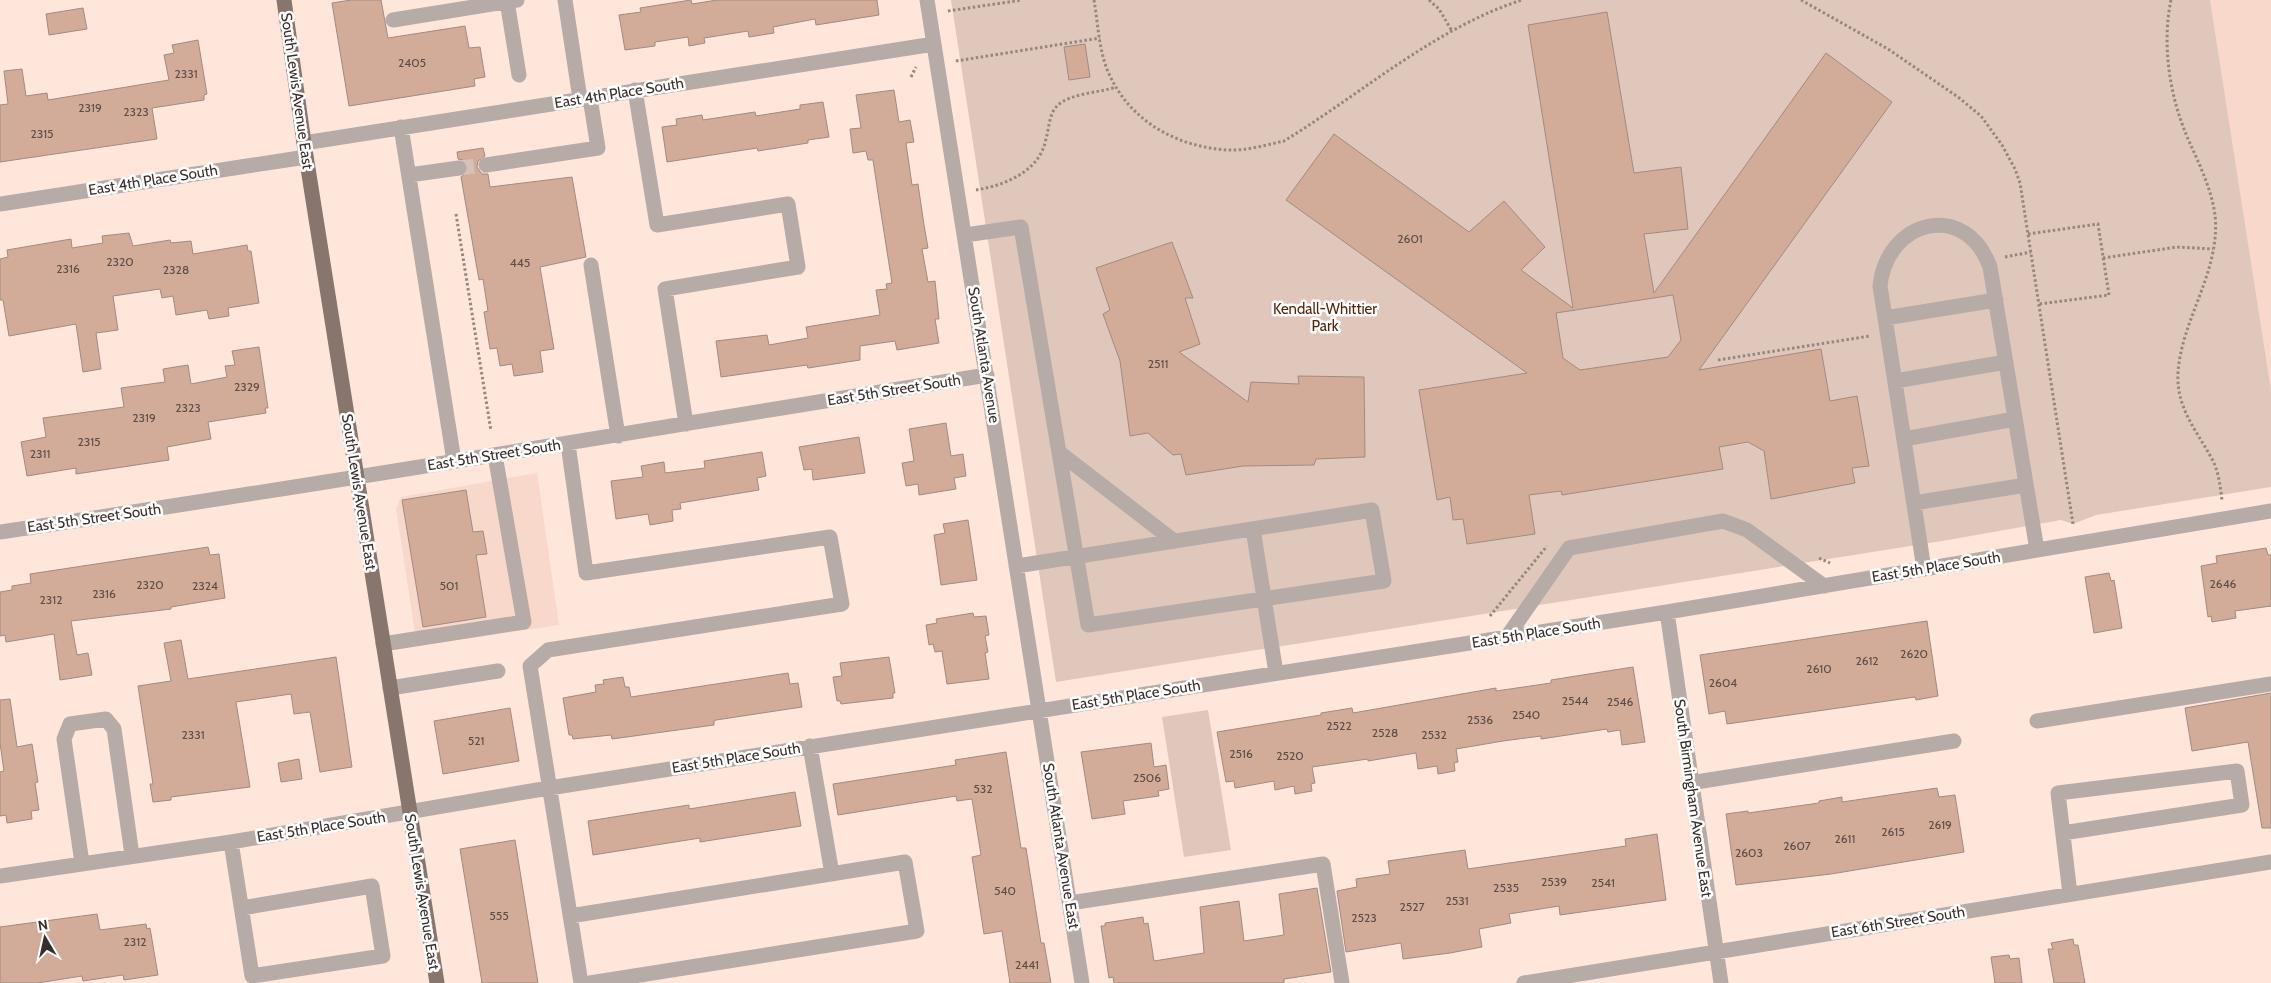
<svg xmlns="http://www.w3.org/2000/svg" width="2271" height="983" font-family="Cabin,sans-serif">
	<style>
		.built { fill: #f7d8ca }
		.green { fill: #e0c7bb }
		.building { fill: #d2ab99; stroke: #a18b81; fill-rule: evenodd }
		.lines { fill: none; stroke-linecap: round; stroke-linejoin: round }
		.minor-tunnel { stroke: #d6c1b8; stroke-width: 15; stroke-dasharray: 15 8; stroke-linecap: butt }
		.path { stroke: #96867e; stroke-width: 3; stroke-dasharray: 2.5 2.5; stroke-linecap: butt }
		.minor { stroke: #b6aba7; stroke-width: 15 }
		.major { stroke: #88766e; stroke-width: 15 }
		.labels { text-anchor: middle; stroke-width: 5; stroke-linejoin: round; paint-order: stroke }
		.number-label { font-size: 12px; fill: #5e4d46 }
		.street-label { font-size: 15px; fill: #382e2a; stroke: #fff }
		.park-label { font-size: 15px; fill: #56240a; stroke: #fff }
	</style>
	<rect width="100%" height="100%" fill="#fee6db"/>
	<!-- built -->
	<path class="built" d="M 2210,0 L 2271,0 L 2271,390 Z
		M 537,473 L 559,625 L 417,646 L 396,509 L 401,497 Z"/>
	<!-- green -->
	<path class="green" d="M 951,0 L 2210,0 L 2271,390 L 2271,487 L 2096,515 L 2073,524 L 2061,520 L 1948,540 L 1056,682 Z
		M 1208,710 L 1231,850 L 1184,857 L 1162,717 Z"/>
	<!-- building -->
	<path class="building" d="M 351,0 L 381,0 L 388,38 L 465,26 L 469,48 L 480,47 L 485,77 L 474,79 L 475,86 L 349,106 L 332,3 Z
		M 691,0 L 692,4 L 717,0 L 877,0 L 879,15 L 816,25 L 815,19 L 773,27 L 774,33 L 749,37 L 748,31 L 704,38 L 705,43 L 689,46 L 688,37 L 655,42 L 655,46 L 625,50 L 619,15 L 641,12 L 640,8 Z
		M 83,8 L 87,29 L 49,35 L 46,14 Z
		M 1607,12 L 1634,173 L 1681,167 L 1688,229 L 1644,234 L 1654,293 L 1826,53 L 1892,102 L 1699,370 L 1821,349 L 1830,401 L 1857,396 L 1869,466 L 1852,468 L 1855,483 L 1771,499 L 1764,451 L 1748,442 L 1719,447 L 1723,469 L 1562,495 L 1561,491 L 1529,495 L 1535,534 L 1467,544 L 1463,519 L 1453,520 L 1450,497 L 1437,500 L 1419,390 L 1527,373 L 1286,200 L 1334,134 L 1469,232 L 1504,201 L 1545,247 L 1521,270 L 1573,308 L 1528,25 ZM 1673,295 L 1681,340 L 1668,357 L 1580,370 L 1563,358 L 1556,313 Z
		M 198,40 L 207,94 L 204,95 L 204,100 L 152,108 L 157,139 L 0,162 L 0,105 L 8,104 L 4,71 L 22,69 L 26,96 L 47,93 L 48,100 L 169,80 L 164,55 L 174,53 L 172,45 Z
		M 1085,44 L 1090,77 L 1069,80 L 1064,47 Z
		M 894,90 L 899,122 L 910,120 L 914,142 L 906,143 L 912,185 L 918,184 L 924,225 L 928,248 L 922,249 L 928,282 L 935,281 L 939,319 L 935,319 L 939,343 L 897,350 L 895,341 L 860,346 L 860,360 L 808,368 L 807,365 L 721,377 L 716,341 L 767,335 L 769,345 L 808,338 L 806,327 L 880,315 L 876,290 L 887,289 L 886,284 L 892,283 L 879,200 L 873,160 L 868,160 L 866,151 L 853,153 L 850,129 L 861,128 L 856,95 Z
		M 823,102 L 829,137 L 808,140 L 808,143 L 758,151 L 757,148 L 667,162 L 662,127 L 677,125 L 676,119 L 702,115 L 703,120 L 755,112 L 756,116 L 800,109 L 800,105 Z
		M 483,148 L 485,156 L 478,161 L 477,167 L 482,174 L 488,174 L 490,187 L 572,177 L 586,257 L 540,267 L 554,349 L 540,351 L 543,372 L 514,376 L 512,364 L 500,366 L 497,348 L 490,349 L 484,312 L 488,311 L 483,279 L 479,280 L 461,177 L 467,172 L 468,166 L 463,160 L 458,159 L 457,152 Z
		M 129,233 L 133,246 L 170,240 L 171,243 L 191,241 L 193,254 L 247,245 L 248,251 L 251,251 L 259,303 L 228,308 L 229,316 L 209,319 L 207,310 L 176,315 L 173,296 L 162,298 L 160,289 L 113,296 L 118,330 L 96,333 L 101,369 L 83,372 L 76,324 L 9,336 L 3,300 L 0,300 L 0,259 L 8,257 L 7,250 L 71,239 L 72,248 L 103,243 L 102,236 Z
		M 1172,242 L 1193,298 L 1185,298 L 1200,344 L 1179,352 L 1248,402 L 1251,382 L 1299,384 L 1298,376 L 1364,377 L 1365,457 L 1316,459 L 1314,465 L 1243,466 L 1186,475 L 1181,454 L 1173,455 L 1148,433 L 1130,436 L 1120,361 L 1103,314 L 1110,310 L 1096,268 Z
		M 259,347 L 268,408 L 265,408 L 266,413 L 208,422 L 211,439 L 167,447 L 169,460 L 76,474 L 76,468 L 27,476 L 21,442 L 46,437 L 43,418 L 124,407 L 121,388 L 165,382 L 163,369 L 188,365 L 191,384 L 227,377 L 225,366 L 235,365 L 232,351 Z
		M 946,423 L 951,456 L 963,454 L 966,476 L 954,478 L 956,489 L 919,495 L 918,484 L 906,486 L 902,463 L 914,461 L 909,429 Z
		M 859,437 L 865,473 L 813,480 L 812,469 L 804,470 L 799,447 Z
		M 762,452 L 766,476 L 757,478 L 759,490 L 680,503 L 681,509 L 672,510 L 673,521 L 650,525 L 648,514 L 616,519 L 611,481 L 643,477 L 641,466 L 664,462 L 665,473 L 705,468 L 704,461 Z
		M 466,490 L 473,532 L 483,531 L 487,554 L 476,555 L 486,617 L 423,627 L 402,500 Z
		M 968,520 L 977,580 L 941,585 L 934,535 L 945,533 L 943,524 Z
		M 208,547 L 210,555 L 219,554 L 225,598 L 171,607 L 171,609 L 71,621 L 77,655 L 88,653 L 92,675 L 60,680 L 54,634 L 6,642 L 5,635 L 0,636 L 0,592 L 12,590 L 12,586 L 31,583 L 30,574 Z
		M 2266,548 L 2268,555 L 2271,555 L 2271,606 L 2235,611 L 2236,618 L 2212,622 L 2211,616 L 2208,617 L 2201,566 L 2217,563 L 2216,556 Z
		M 2109,573 L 2111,581 L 2114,580 L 2122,628 L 2094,633 L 2085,577 Z
		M 973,613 L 974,617 L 986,616 L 989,635 L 985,636 L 988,652 L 985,653 L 989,679 L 947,684 L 942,651 L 935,652 L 933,644 L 929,645 L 926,625 L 937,623 L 936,619 Z
		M 1927,621 L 1938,696 L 1916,700 L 1915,697 L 1727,724 L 1725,711 L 1709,714 L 1700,655 Z
		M 181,640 L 188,679 L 336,657 L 352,767 L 320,772 L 310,712 L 294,714 L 291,694 L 236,702 L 250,787 L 171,797 L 171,800 L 153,802 L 150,784 L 153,784 L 138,686 L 171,681 L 164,643 Z
		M 889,657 L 895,693 L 893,693 L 893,698 L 841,704 L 840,701 L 837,701 L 833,677 L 842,676 L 840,663 Z
		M 1633,667 L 1645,742 L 1622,745 L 1620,730 L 1608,732 L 1607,729 L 1541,739 L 1541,736 L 1503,741 L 1456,749 L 1458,762 L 1454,763 L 1455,771 L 1438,774 L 1437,766 L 1418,769 L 1416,753 L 1368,761 L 1368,759 L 1312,767 L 1315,783 L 1311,784 L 1312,791 L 1295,794 L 1294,786 L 1275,790 L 1274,781 L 1235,788 L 1234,781 L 1226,782 L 1217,732 L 1321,715 L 1321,713 L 1352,708 L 1353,713 L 1496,688 L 1496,691 L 1551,683 L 1551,680 Z
		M 788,673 L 790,684 L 798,683 L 802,707 L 716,720 L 714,721 L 714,725 L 612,739 L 611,735 L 573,739 L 572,735 L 569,735 L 563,698 L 596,692 L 595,685 L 604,684 L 603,680 L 623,677 L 625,687 L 629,687 L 631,697 Z
		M 2271,693 L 2271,828 L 2262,828 L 2248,742 L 2192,751 L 2185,708 Z
		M 10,699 L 17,747 L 32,744 L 38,782 L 35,783 L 39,810 L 31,811 L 32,819 L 7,823 L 6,815 L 0,816 L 0,772 L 4,771 L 0,743 L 0,700 Z
		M 510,708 L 519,761 L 443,774 L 434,721 Z
		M 1151,743 L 1154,767 L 1166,765 L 1169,789 L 1158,791 L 1159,796 L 1123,801 L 1125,814 L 1092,819 L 1081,752 Z
		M 1006,752 L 1021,848 L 1026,848 L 1041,943 L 1044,943 L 1051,983 L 1010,983 L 1002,931 L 984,934 L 972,857 L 981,855 L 972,799 L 957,801 L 956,796 L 838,815 L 833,784 L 956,765 L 955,760 Z
		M 299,759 L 302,779 L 281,782 L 278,763 Z
		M 1937,788 L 1939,797 L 1955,795 L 1964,852 L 1831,874 L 1736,885 L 1726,814 L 1748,811 L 1748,813 L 1819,803 L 1819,801 L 1842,797 L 1842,802 Z
		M 795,792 L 801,826 L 700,842 L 700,838 L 593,855 L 588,821 L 689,805 L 689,809 Z
		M 1657,834 L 1666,900 L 1560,915 L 1559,906 L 1509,914 L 1511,923 L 1479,929 L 1482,947 L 1450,953 L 1403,959 L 1401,943 L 1346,952 L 1337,891 L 1357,887 L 1356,879 L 1390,874 L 1388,861 L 1465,850 L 1468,869 L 1626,846 L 1625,839 Z
		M 515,840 L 538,983 L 482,983 L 460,849 Z
		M 1317,888 L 1331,972 L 1284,979 L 1284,983 L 1114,983 L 1113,977 L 1109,978 L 1101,926 L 1105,926 L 1105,923 L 1143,917 L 1144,924 L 1148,923 L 1154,961 L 1204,953 L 1200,907 L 1239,901 L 1244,941 L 1284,935 L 1279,894 Z
		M 97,914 L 100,930 L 146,924 L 147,929 L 150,928 L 158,975 L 124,980 L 123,975 L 83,981 L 82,976 L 37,983 L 0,983 L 0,927 Z
		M 2073,939 L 2074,945 L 2078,945 L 2085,983 L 2054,983 L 2048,949 L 2053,949 L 2051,943 Z
		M 2009,955 L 2010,959 L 2019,958 L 2022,983 L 1995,983 L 1991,957 Z"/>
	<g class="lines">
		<!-- minor-tunnel -->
		<path class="minor-tunnel" d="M 459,168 L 486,165"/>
		<!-- path -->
		<path class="path" d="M 1094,0 C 1098,24 1099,52 1109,74 C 1131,122 1177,147 1228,150 C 1246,151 1266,145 1284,141 C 1361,94 1435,28 1522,0
			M 1429,0 L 1439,9 L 1452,31
			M 1801,0 L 1888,49 L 1958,97 L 1981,116 L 2002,145 L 2015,169 L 2020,183 L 2073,524
			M 2171,0 C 2162,43 2169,93 2186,134 C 2197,160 2211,186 2215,215 C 2221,271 2181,320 2178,373 C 2176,408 2197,431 2212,459 C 2219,472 2220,486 2222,500
			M 948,11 L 1022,0
			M 956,61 L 1100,38
			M 911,77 L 916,67
			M 976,190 C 1006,185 1040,171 1046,139 C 1049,129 1049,114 1057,106 C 1070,93 1099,93 1116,87
			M 456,214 L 491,431
			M 2028,234 L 2098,224 L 2109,295 L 2039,304
			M 2005,257 L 2031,252
			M 2103,258 L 2177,247 L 2213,249
			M 1718,360 L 1870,336
			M 1819,558 L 1830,563
			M 1490,616 L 1547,546"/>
		<!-- minor -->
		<path class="minor" d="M 565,0 L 580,99
			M 927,0 L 1082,983
			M 507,1 L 519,75
			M 393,20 L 517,0
			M 635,90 L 657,225 L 788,204 L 798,267 L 665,289 L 686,424
			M 401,127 L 454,461
			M 304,143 L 934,44
			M 486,165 L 598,148 L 590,98
			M 409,175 L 459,168
			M 0,204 L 306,157
			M 965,235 L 1021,227 L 1088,625 L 1384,581 L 1372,510 C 1254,529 1135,547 1016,566
			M 591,265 L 618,436
			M 1885,318 L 1996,300
			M 1895,381 L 2006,362
			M 1904,439 L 2015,419
			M 568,444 L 586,573 L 830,537 L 842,604 L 548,650 L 530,666 L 581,983
			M 1060,453 L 1174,541
			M 1914,503 L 2026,485
			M 1253,529 L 1276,673
			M 0,532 C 330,484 658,427 987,375
			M 1924,569 L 1880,286 C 1887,219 1966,200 1990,267 L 2037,550
			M 1667,612 L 1721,983
			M 1507,637 L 1569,548 L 1723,521 L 1747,530 L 1824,586
			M 383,644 L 524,622 L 495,455
			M 390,688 L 498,671
			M 2037,721 L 2271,684
			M 810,746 L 832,874
			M 1690,783 L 1954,741
			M 2063,833 L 2242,805 L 2237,771 L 2058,793 C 2062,827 2066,860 2070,894
			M 231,842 L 252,976 L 383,956 L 372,886 L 242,908
			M 82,863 L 64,739 L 70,724 L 106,719 L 114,729 L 132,855
			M 0,876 L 231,842 L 549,788 L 1667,612 L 2271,511
			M 1070,903 L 1323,864 L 1342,983
			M 570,916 L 905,862 L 917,931 L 590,983
			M 1524,983 L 2271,862"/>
		<!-- major -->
		<path class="major" d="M 284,0 L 304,143 L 437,983"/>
	</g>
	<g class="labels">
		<!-- number labels -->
		<g class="number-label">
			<text x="412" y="67">2405</text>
			<text x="186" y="78">2331</text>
			<text x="90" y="112">2319</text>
			<text x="136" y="116">2323</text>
			<text x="42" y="138">2315</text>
			<text x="1410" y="243">2601</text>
			<text x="120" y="266">2320</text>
			<text x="520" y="267">445</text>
			<text x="68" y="273">2316</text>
			<text x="176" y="274">2328</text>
			<text x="1158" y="368">2511</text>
			<text x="247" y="391">2329</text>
			<text x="188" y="412">2323</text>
			<text x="144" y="422">2319</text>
			<text x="89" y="446">2315</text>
			<text x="40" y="458">2311</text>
			<text x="2223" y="588">2646</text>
			<text x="150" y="589">2320</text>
			<text x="205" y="590">2324</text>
			<text x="449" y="590">501</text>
			<text x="104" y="598">2316</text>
			<text x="51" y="604">2312</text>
			<text x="1914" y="658">2620</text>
			<text x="1867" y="665">2612</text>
			<text x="1819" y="673">2610</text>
			<text x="1723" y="687">2604</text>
			<text x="1575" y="705">2544</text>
			<text x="1620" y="706">2546</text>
			<text x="1526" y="719">2540</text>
			<text x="1480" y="724">2536</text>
			<text x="1339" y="730">2522</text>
			<text x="1385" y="737">2528</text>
			<text x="193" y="739">2331</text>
			<text x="1434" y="739">2532</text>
			<text x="476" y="745">521</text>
			<text x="1241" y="758">2516</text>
			<text x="1290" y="760">2520</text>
			<text x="1147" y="782">2506</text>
			<text x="983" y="793">532</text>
			<text x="1940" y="829">2619</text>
			<text x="1893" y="836">2615</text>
			<text x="1845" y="843">2611</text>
			<text x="1797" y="850">2607</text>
			<text x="1749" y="857">2603</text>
			<text x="1554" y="886">2539</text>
			<text x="1603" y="887">2541</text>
			<text x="1506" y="892">2535</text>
			<text x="1005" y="895">540</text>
			<text x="1457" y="905">2531</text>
			<text x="1412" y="911">2527</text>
			<text x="499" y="920">555</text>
			<text x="1364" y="922">2523</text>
			<text x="135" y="946">2312</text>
			<text x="1027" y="969">2441</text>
		</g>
		<!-- street labels -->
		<g class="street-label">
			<text transform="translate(297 91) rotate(82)" y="5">South Lewis Avenue East</text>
			<text transform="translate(619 93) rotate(-9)" y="5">East 4th Place South</text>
			<text transform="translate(153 180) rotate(-9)" y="5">East 4th Place South</text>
			<text transform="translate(984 355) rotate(81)" y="5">South Atlanta Avenue</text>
			<text transform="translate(894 390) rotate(-9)" y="5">East 5th Street South</text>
			<text transform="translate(494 455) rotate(-9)" y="5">East 5th Street South</text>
			<text transform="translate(359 492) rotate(81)" y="5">South Lewis Avenue East</text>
			<text transform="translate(94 518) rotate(-8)" y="5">East 5th Street South</text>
			<text transform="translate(1936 567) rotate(-9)" y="5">East 5th Place South</text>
			<text transform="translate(1536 633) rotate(-9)" y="5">East 5th Place South</text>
			<text transform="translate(1136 695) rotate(-9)" y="5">East 5th Place South</text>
			<text transform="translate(736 758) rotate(-9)" y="5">East 5th Place South</text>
			<text transform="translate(1693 798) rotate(82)" y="5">South Birmingham Avenue East</text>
			<text transform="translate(321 827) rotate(-9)" y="5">East 5th Place South</text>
			<text transform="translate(1061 846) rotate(81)" y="5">South Atlanta Avenue East</text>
			<text transform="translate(422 892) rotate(81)" y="5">South Lewis Avenue East</text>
			<text transform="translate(1898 922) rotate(-9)" y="5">East 6th Street South</text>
		</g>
		<!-- park labels -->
		<g class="park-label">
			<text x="1325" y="314">Kendall-Whittier<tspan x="1325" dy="17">Park</tspan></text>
		</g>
	</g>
	<!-- north arrow -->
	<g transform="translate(45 938) rotate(351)" stroke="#ffffff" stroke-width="4" paint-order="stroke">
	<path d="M0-4L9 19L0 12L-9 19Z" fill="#382e2a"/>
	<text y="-8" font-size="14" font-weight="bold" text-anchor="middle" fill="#382e2a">N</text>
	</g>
</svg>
